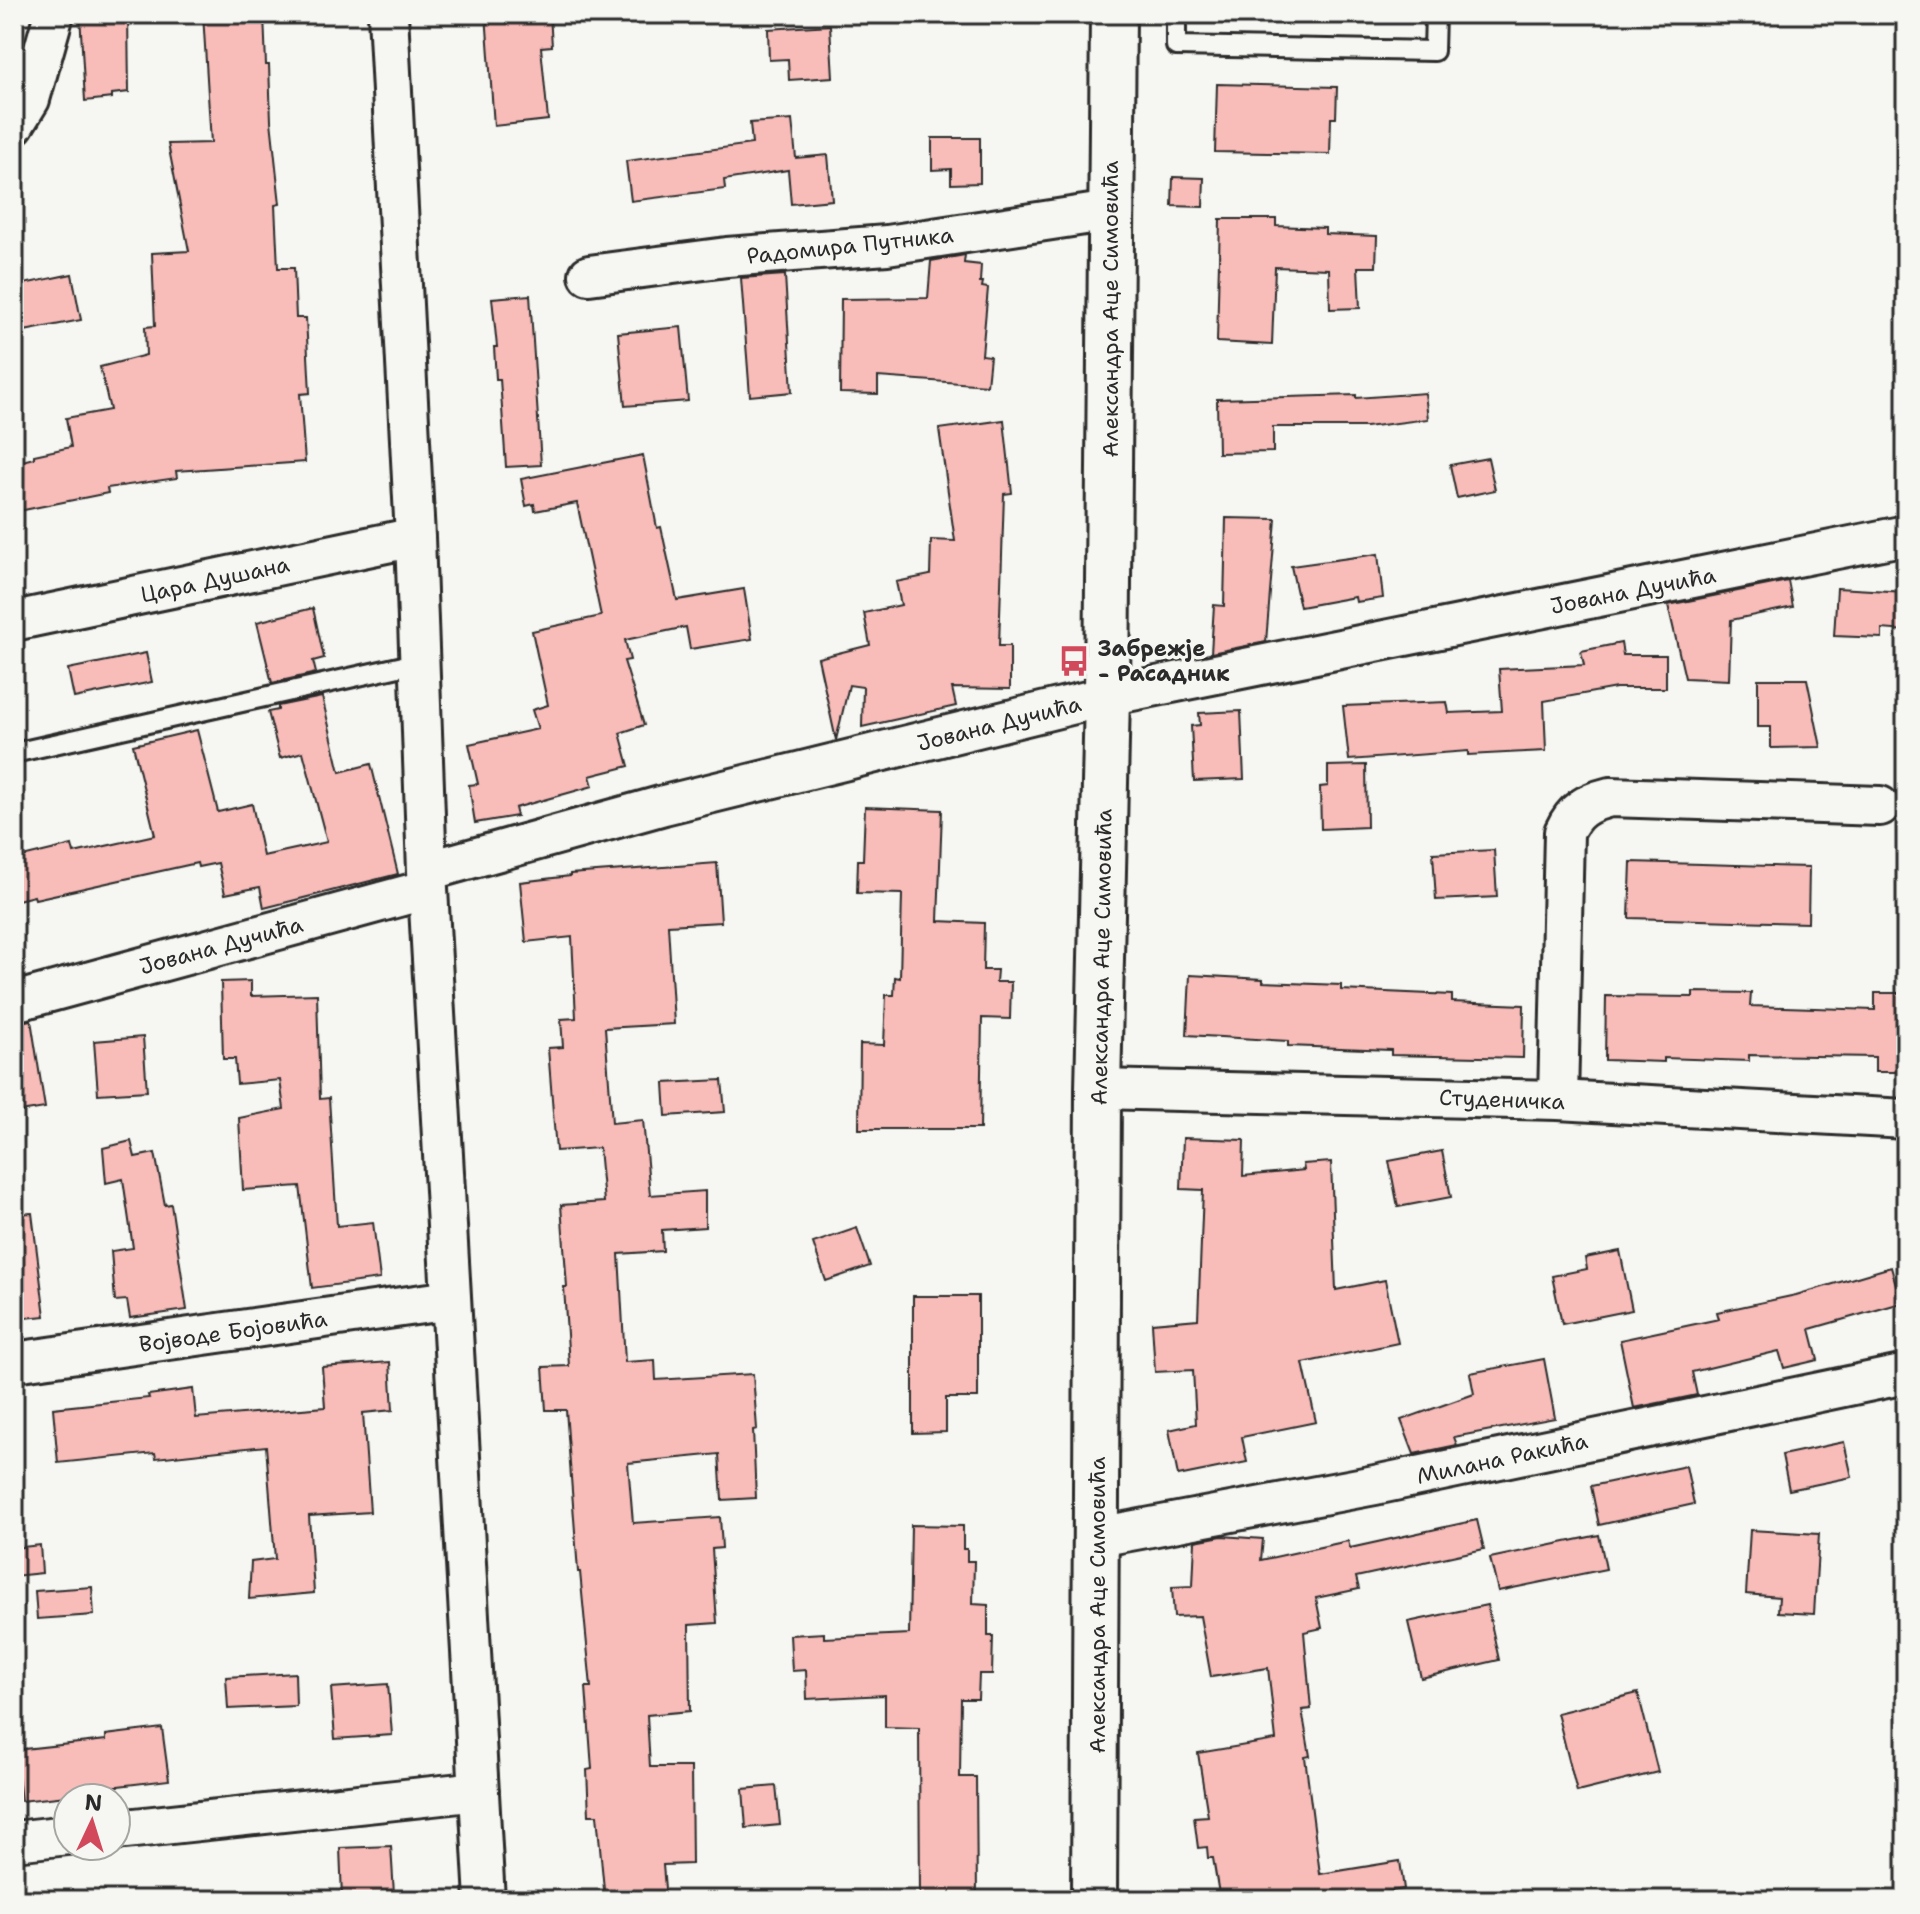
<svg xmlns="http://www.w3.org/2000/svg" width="1920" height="1914" font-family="'Shantell Sans',sans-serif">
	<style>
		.building { fill: #f8bcb9; stroke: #2b2b2b; stroke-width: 2 }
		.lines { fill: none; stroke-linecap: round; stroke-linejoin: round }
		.service-casing { stroke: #2b2b2b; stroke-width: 24 }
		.minor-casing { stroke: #2b2b2b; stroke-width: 44 }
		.tertiary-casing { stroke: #2b2b2b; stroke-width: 50 }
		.service { stroke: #f6f6f2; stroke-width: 18 }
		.minor { stroke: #f6f6f2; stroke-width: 38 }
		.tertiary { stroke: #f6f6f2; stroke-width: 44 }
		.labels { text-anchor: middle; stroke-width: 7; stroke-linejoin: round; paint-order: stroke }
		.street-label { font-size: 22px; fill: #2b2b2b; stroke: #f6f6f2 }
		.poi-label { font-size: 22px; font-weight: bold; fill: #2b2b2b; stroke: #f6f6f2; text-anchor: start }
	</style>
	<rect width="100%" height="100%" fill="#f6f6f2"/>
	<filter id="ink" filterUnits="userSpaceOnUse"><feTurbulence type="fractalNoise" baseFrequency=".0125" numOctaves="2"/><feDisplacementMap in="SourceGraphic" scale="16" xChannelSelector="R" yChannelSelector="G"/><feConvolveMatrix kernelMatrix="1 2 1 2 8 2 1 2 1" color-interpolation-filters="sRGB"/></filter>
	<g filter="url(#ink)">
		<!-- building -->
		<path class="building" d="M 80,14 L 128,14 L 129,92 L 112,94 L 112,98 L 85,101 Z
			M 203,14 L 264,14 L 266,65 L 269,65 L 271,121 L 280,204 L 275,205 L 278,268 L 294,268 L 296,318 L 306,318 L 310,393 L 300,394 L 305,462 L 176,471 L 177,478 L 107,488 L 108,493 L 14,512 L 14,463 L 34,458 L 34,455 L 71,447 L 66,418 L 110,410 L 100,367 L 146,355 L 145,327 L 155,326 L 152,253 L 189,251 L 168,144 L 211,143 Z
			M 486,14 L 550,14 L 552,46 L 541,47 L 548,120 L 494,126 Z
			M 830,25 L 833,77 L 789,80 L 788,59 L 769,60 L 768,29 Z
			M 1217,84 L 1337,87 L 1336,118 L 1331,118 L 1330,154 L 1215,152 Z
			M 792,120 L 796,158 L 828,155 L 832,200 L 791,204 L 788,170 L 724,180 L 725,189 L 631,201 L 626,161 L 752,144 L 750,123 Z
			M 932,138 L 980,138 L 980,183 L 951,184 L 951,169 L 932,170 Z
			M 1173,177 L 1204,178 L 1203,207 L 1172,206 Z
			M 1220,219 L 1276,219 L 1276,226 L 1325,228 L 1325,234 L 1377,236 L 1376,267 L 1358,267 L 1360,308 L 1330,309 L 1329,269 L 1275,267 L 1272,345 L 1217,342 Z
			M 965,255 L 964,263 L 981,265 L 980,282 L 983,282 L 982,287 L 988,288 L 982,355 L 990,356 L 987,385 L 878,377 L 878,394 L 840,393 L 841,299 L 928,298 L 931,261 Z
			M 72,274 L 81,320 L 14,333 L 14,286 Z
			M 785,275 L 792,392 L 750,396 L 741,278 Z
			M 530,295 L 541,465 L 506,467 L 500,379 L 496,379 L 494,347 L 497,347 L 492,298 Z
			M 681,327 L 688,401 L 625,406 L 618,333 Z
			M 1425,393 L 1428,419 L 1366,427 L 1273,427 L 1273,452 L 1218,453 L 1217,399 L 1356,395 L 1356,398 Z
			M 1004,420 L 1012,493 L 1004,494 L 999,646 L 1010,646 L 1010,689 L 952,688 L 956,706 L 862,727 L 863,687 L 849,685 L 836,740 L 818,658 L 870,645 L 864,613 L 901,605 L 896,582 L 930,575 L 931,540 L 955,541 L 939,429 Z
			M 643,455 L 657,528 L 661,527 L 677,600 L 744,589 L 752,639 L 690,649 L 686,627 L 625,640 L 630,660 L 624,661 L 644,725 L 620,733 L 629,766 L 590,776 L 593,786 L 515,808 L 517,816 L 475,823 L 469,785 L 478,784 L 469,744 L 538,729 L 532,710 L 548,705 L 532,631 L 601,616 L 577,503 L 535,511 L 534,504 L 526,506 L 521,479 Z
			M 1488,458 L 1495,490 L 1457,498 L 1450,465 Z
			M 1226,518 L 1276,519 L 1266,642 L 1211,653 L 1214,605 L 1224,606 Z
			M 1378,554 L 1383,598 L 1356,602 L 1355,597 L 1300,607 L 1291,566 Z
			M 1788,581 L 1793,607 L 1731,620 L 1729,680 L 1685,678 L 1668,605 Z
			M 1837,588 L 1906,592 L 1906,631 L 1882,629 L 1882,638 L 1834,636 Z
			M 313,608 L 324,658 L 313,661 L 316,673 L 272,683 L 257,622 Z
			M 1621,643 L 1623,655 L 1666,655 L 1666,688 L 1616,688 L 1544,701 L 1546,751 L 1468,755 L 1468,751 L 1349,760 L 1343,706 L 1447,702 L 1449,713 L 1502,711 L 1499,669 L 1584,665 L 1581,651 Z
			M 146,653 L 152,682 L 74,698 L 68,669 Z
			M 1758,679 L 1807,679 L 1821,747 L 1771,748 L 1771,727 L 1758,727 Z
			M 322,697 L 340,772 L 371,764 L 398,874 L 264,908 L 260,887 L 225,894 L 218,863 L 198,867 L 197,863 L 35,899 L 34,896 L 14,901 L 14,859 L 72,845 L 74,853 L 155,835 L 133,745 L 197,730 L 218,812 L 252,804 L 263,856 L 327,842 L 303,752 L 280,758 L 268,712 L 278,710 L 278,706 Z
			M 1241,711 L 1244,779 L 1194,781 L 1191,726 L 1200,725 L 1199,713 Z
			M 1366,765 L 1367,827 L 1321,829 L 1320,787 L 1328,786 L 1328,766 Z
			M 865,807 L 942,810 L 938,921 L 984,923 L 983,970 L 997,970 L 996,982 L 1011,982 L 1010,1019 L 982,1018 L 980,1129 L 859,1129 L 860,1044 L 884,1045 L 886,995 L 894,995 L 895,977 L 900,978 L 902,894 L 857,893 L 858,860 L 863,860 Z
			M 1494,850 L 1497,897 L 1436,900 L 1433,853 Z
			M 1631,862 L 1809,867 L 1808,923 L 1629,918 Z
			M 717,863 L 721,922 L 668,925 L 674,1024 L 605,1028 L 612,1123 L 643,1120 L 650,1195 L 705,1191 L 705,1227 L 662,1230 L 663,1251 L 619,1254 L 625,1362 L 655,1360 L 656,1380 L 753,1374 L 757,1429 L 753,1430 L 756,1498 L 722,1500 L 719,1454 L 628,1463 L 633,1523 L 720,1517 L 722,1548 L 712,1549 L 717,1623 L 689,1625 L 690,1711 L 647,1715 L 650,1767 L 691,1767 L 692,1864 L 663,1865 L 666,1900 L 605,1900 L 597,1815 L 589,1815 L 587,1770 L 592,1769 L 586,1687 L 591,1687 L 580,1572 L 578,1572 L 566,1410 L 546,1410 L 543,1367 L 569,1366 L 564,1287 L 567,1287 L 561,1205 L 604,1202 L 599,1148 L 556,1151 L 548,1048 L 563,1047 L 561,1019 L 576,1018 L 572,937 L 526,942 L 520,882 L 570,876 L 570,874 Z
			M 1190,975 L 1263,979 L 1263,982 L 1341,985 L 1341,990 L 1452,995 L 1452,1002 L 1524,1005 L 1523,1058 L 1391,1055 L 1391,1050 L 1288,1046 L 1288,1041 L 1187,1035 Z
			M 251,981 L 251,996 L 317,994 L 320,1099 L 329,1098 L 337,1226 L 373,1222 L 380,1279 L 312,1288 L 300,1186 L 243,1190 L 239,1118 L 284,1109 L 280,1080 L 237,1084 L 235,1059 L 223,1059 L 221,982 Z
			M 1693,992 L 1751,993 L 1750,1006 L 1875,1010 L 1875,993 L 1906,993 L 1906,1072 L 1875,1072 L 1875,1057 L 1749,1055 L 1749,1061 L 1664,1058 L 1664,1062 L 1605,1060 L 1606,996 L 1693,997 Z
			M 31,1020 L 45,1108 L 14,1113 L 14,1023 Z
			M 143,1037 L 147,1091 L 98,1094 L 94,1041 Z
			M 722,1080 L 725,1112 L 666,1116 L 664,1083 Z
			M 1183,1138 L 1244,1140 L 1243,1176 L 1304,1170 L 1303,1164 L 1331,1162 L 1336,1290 L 1385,1280 L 1398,1343 L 1303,1363 L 1316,1422 L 1242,1437 L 1247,1462 L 1178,1476 L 1169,1430 L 1196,1424 L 1193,1370 L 1155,1372 L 1152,1323 L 1198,1319 L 1203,1190 L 1181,1189 Z
			M 131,1141 L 135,1157 L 155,1153 L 165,1205 L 171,1204 L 187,1310 L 130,1318 L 127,1300 L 115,1301 L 111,1251 L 133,1248 L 123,1179 L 106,1183 L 103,1148 Z
			M 1442,1151 L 1451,1197 L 1398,1207 L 1389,1161 Z
			M 32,1213 L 45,1316 L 14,1319 L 14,1214 Z
			M 857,1228 L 870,1266 L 826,1281 L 813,1243 Z
			M 1620,1251 L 1632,1310 L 1562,1324 L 1552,1276 L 1587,1269 L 1585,1258 Z
			M 1891,1267 L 1901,1303 L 1810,1329 L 1818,1360 L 1784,1368 L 1779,1351 L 1692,1372 L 1697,1395 L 1634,1408 L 1620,1340 L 1719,1319 L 1717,1312 L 1796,1295 Z
			M 913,1296 L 978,1296 L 978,1398 L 946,1398 L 946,1432 L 913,1433 Z
			M 1544,1359 L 1555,1418 L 1454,1437 L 1457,1445 L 1414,1454 L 1401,1420 L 1474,1394 L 1470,1373 Z
			M 390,1362 L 393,1410 L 363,1413 L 370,1512 L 309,1516 L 314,1593 L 249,1599 L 251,1562 L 275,1559 L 266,1446 L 156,1458 L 155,1453 L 58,1463 L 53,1408 L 149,1398 L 148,1395 L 193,1389 L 196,1418 L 325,1407 L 322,1367 Z
			M 1844,1442 L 1852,1477 L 1789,1490 L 1782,1455 Z
			M 1686,1466 L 1694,1504 L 1599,1525 L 1591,1486 Z
			M 1477,1520 L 1484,1549 L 1356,1577 L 1359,1589 L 1316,1598 L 1322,1628 L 1304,1632 L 1311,1709 L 1302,1710 L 1310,1756 L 1305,1757 L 1320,1874 L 1400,1861 L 1404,1889 L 1334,1900 L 1220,1900 L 1213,1858 L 1208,1858 L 1207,1847 L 1198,1848 L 1194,1817 L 1208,1816 L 1198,1753 L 1276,1740 L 1268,1668 L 1211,1677 L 1200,1616 L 1174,1617 L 1172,1587 L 1193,1586 L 1195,1541 L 1222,1536 L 1263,1539 L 1261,1560 L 1348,1541 L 1350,1548 Z
			M 911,1525 L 963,1526 L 963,1549 L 967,1549 L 967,1561 L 974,1561 L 973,1604 L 988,1605 L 988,1636 L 993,1636 L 992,1674 L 979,1674 L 978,1699 L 961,1699 L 960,1777 L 976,1777 L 977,1900 L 920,1900 L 919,1728 L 885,1727 L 885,1695 L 807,1699 L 806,1670 L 792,1671 L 790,1635 L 824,1633 L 824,1638 L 909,1634 Z
			M 1750,1530 L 1819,1534 L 1814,1614 L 1778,1612 L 1779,1597 L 1746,1594 Z
			M 1599,1535 L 1606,1569 L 1498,1591 L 1490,1558 Z
			M 40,1545 L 42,1573 L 14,1576 L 14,1548 Z
			M 92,1587 L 94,1615 L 37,1619 L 35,1591 Z
			M 1487,1605 L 1499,1660 L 1421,1678 L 1408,1622 Z
			M 295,1673 L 296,1706 L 228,1709 L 226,1677 Z
			M 388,1684 L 392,1735 L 335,1739 L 331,1688 Z
			M 1638,1693 L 1658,1772 L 1577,1792 L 1557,1713 Z
			M 162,1728 L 169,1780 L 85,1790 L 85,1794 L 21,1801 L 15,1750 L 106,1740 L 106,1735 Z
			M 776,1786 L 780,1825 L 746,1828 L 743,1789 Z
			M 391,1846 L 394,1894 L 342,1897 L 340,1848 Z"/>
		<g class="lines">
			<defs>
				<path id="service" d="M 1176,14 L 1176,46 L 1434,51 L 1435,14
					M 14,753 L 421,662"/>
				<path id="minor" d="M 388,14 L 415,537 L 427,871 L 485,1900
					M 14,125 L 30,99 L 54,14
					M 589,275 L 727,257 L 887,245 L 1111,211
					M 14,621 L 415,537
					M 427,871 L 664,805 L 1107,696 L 1906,535
					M 14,1002 L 428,889
					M 1098,1089 L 1558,1100 L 1906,1119
					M 1558,1100 L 1564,832 C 1574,810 1586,803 1610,797 L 1880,806
					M 14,1362 L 451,1300
					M 1098,1537 L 1375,1485 L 1906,1374
					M 116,1830 L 479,1791
					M 14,1841 L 68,1835"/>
				<path id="tertiary" d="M 1094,1900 L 1098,1089 L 1107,696 L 1113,14"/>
			</defs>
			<!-- service casing -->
			<use href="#service" class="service-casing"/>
			<!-- minor casing -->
			<use href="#minor" class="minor-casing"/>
			<!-- tertiary casing -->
			<use href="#tertiary" class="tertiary-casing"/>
			<!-- service -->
			<use href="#service" class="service"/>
			<!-- minor -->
			<use href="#minor" class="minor"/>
			<!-- tertiary -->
			<use href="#tertiary" class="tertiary"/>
		</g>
	</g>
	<!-- icons -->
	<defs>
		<symbol id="bus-bare" viewBox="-9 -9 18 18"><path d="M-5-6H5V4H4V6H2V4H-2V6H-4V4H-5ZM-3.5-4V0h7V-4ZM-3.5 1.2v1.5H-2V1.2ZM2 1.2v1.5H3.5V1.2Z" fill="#d1495b" stroke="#f6f6f2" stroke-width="2.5" paint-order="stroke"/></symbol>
	</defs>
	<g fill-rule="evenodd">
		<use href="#bus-bare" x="1052" y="639" width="44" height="44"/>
	</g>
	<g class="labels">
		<!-- street labels -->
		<g class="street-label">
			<text transform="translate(850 245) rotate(-6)" y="8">Радомира Путника</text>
			<text transform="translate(1110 309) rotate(-90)" y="8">Александра Аце Симовића</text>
			<text transform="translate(215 579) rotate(-12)" y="8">Цара Душана</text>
			<text transform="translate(1633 590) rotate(-11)" y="8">Јована Дучића</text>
			<text transform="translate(999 723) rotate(-14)" y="8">Јована Дучића</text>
			<text transform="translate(221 945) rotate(-15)" y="8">Јована Дучића</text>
			<text transform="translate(1101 957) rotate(-89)" y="8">Александра Аце Симовића</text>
			<text transform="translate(1502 1099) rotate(2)" y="8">Студеничка</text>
			<text transform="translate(233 1331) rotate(-8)" y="8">Војводе Бојовића</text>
			<text transform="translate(1502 1458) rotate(-12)" y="8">Милана Ракића</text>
			<text transform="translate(1097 1605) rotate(-90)" y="8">Александра Аце Симовића</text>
		</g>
		<!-- poi labels -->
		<g class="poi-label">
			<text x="1098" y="656">Забрежје<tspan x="1098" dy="25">- Расадник</tspan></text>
		</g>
	</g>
	<!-- margin -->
	<rect width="1920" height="1914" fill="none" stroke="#f6f6f2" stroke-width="48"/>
	<rect x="24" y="24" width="1872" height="1866" fill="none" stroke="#2b2b2b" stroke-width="3" filter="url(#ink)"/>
	<!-- north arrow -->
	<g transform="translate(92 1822) rotate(4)"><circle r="38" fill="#f6f6f2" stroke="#a5a5a2" stroke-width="2"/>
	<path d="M0-6L14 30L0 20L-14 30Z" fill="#d1495b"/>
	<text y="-12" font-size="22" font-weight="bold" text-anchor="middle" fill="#2b2b2b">N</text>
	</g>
</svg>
